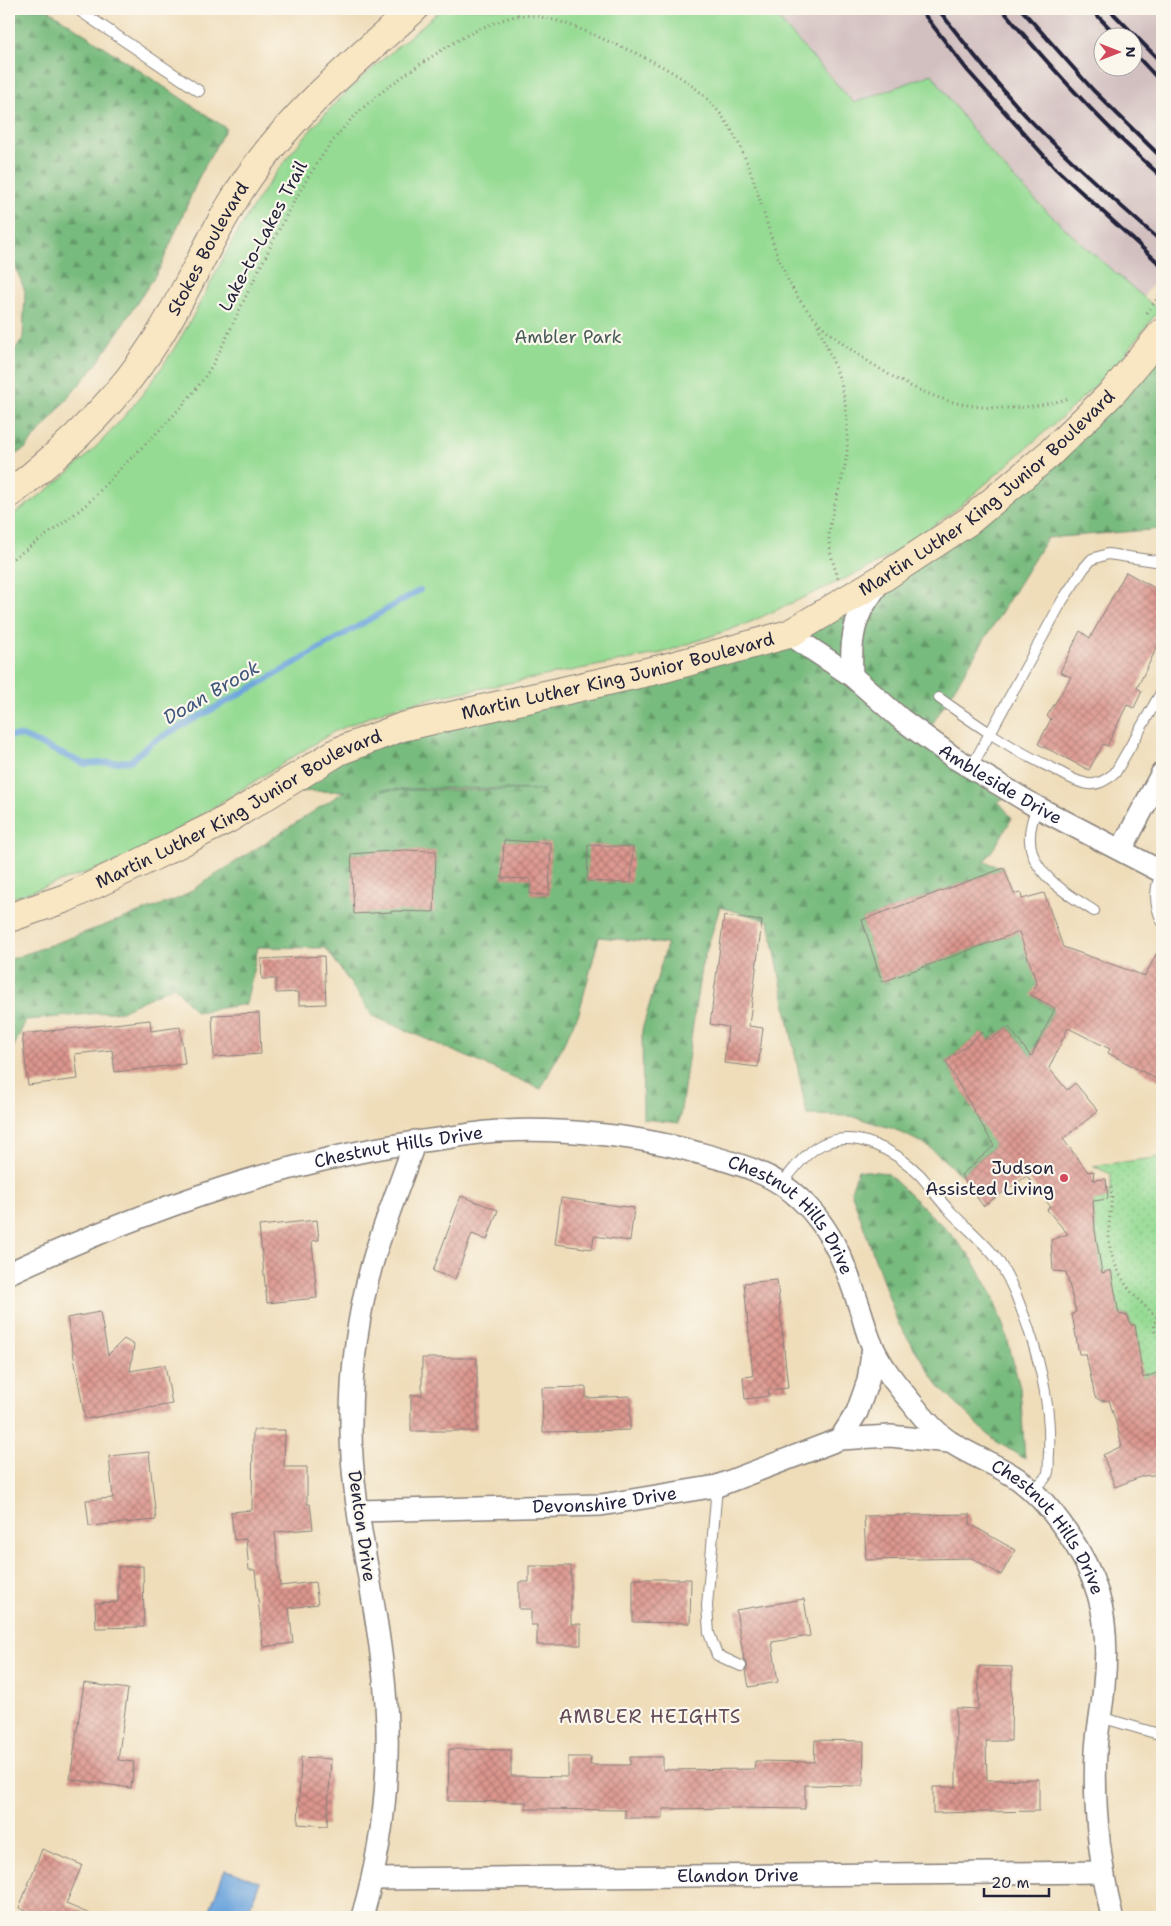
<svg xmlns="http://www.w3.org/2000/svg" width="1171" height="1926" font-family="'Shantell Sans',sans-serif">
	<style>
		.railway { fill: #d2bfc0; fill-rule: evenodd }
		.grass { fill: url(#grass-dots); stroke: #5c7e68 }
		.forest { fill: url(#forest-firs); stroke: #4d6e5c; fill-rule: evenodd }
		.park { fill: #96db94; stroke: #5c7e68 }
		.water { fill: #6ea6dd; stroke: #48648c }
		.lines { fill: none; stroke-linecap: round; stroke-linejoin: round }
		.stream { stroke: #6ea6dd; stroke-width: 6 }
		.building { fill: url(#building-cross-hatch) }
		.service-casing { stroke: #88807a; stroke-width: 12 }
		.minor-casing { stroke: #88807a; stroke-width: 24 }
		.secondary-casing { stroke: #88807a; stroke-width: 30 }
		.path { stroke: #88807a; stroke-width: 3; stroke-dasharray: 1 4; stroke-linecap: butt }
		.service { stroke: #fff; stroke-width: 10 }
		.minor { stroke: #fff; stroke-width: 21 }
		.secondary { stroke: #f9e7c3; stroke-width: 28 }
		.rail { stroke: #22223b; stroke-width: 4 }
		.poi-dot { fill: #d1495b; stroke: #fbf7ec; stroke-width: 2 }
		.labels { text-anchor: middle; stroke-width: 4.5; stroke-linejoin: round; paint-order: stroke }
		.street-label { font-size: 18px; fill: #22223b; stroke: #fbf7ec }
		.park-label { font-size: 18px; fill: #455a56; stroke: #fbf7ec }
		.poi-label { font-size: 18px; fill: #22223b; stroke: #fbf7ec; text-anchor: end }
		.water-label { font-size: 19px; font-style: italic; fill: #40577c; stroke: #fbf7ec }
		.neighbourhood-label { font-size: 19px; letter-spacing: 1px; fill: #634b58; stroke: #fbf7ec }
	</style>
	<defs>
		<pattern id="grass-dots" width="8" height="8" patternUnits="userSpaceOnUse" patternTransform="scale(1.25)"><rect width="8" height="8" fill="#96db94"/><path d="M2 2h.1M6 6h.1" fill="none" stroke="#81bc80" stroke-width="1.8" stroke-linecap="round"/></pattern>
		<pattern id="forest-firs" width="22" height="20" patternUnits="userSpaceOnUse" patternTransform="scale(1.25)"><rect width="22" height="20" fill="#78bb7e"/><path d="M5 1l3.5 6h-7zM16 11l3.5 6h-7z" fill="#629868"/></pattern>
		<pattern id="building-cross-hatch" width="8" height="8" patternUnits="userSpaceOnUse" patternTransform="scale(1.25)"><rect width="8" height="8" fill="#dc968e"/><path d="M0 0l8 8M0 8l8-8" fill="none" stroke="#b27a75"/></pattern>
	</defs>
	<rect width="100%" height="100%" fill="#fbf7ec"/>
	<filter id="ink" filterUnits="userSpaceOnUse"><feTurbulence type="fractalNoise" baseFrequency=".02" numOctaves="2"/><feDisplacementMap in="SourceGraphic" scale="10" xChannelSelector="R" yChannelSelector="G"/><feConvolveMatrix kernelMatrix="1 2 1 2 8 2 1 2 1" color-interpolation-filters="sRGB"/></filter>
	<filter id="wash" filterUnits="userSpaceOnUse"><feTurbulence type="fractalNoise" baseFrequency=".0096" numOctaves="4" result="noise"/><feDisplacementMap in="SourceGraphic" scale="20" xChannelSelector="R" yChannelSelector="G"/><feGaussianBlur stdDeviation="1.12" result="paint"/><feColorMatrix in="noise" values="0 0 0 0 0 0 0 0 0 0 0 0 0 0 0 0 0 1.4 0 .05"/><feComposite in="paint" operator="in"/></filter>
	<g filter="url(#wash)">
		<rect width="100%" height="100%" fill="#efddba"/>
		<!-- railway -->
		<path class="railway" d="M 769,9 L 1157,9 L 1162,15 L 1162,272 L 1143,297 L 1077,241 L 1021,185 L 975,133 L 932,75 L 854,103 ZM 1104,38 L 1134,38 L 1134,68 L 1104,68 Z"/>
		<!-- grass -->
		<path class="grass" d="M 1162,1157 L 1162,1371 L 1138,1379 L 1138,1338 L 1135,1325 L 1131,1325 L 1128,1316 L 1119,1314 L 1111,1271 L 1102,1273 L 1095,1230 L 1093,1201 L 1108,1198 L 1111,1186 L 1111,1174 L 1093,1166 Z"/>
		<!-- forest -->
		<path class="forest" d="M 9,9 L 47,9 L 226,128 L 199,177 L 160,268 L 98,362 L 26,448 L 9,459 L 9,358 L 23,338 L 25,291 L 9,250 Z
			M 1162,333 L 1162,529 L 1047,538 L 925,736 L 1015,794 L 998,801 L 1012,818 L 998,842 L 984,862 L 1004,868 L 862,920 L 882,981 L 1019,932 L 1039,978 L 1033,996 L 1054,1009 L 1031,1057 L 1009,1027 L 989,1040 L 982,1032 L 946,1062 L 961,1087 L 1006,1135 L 961,1175 L 928,1146 L 894,1129 L 851,1116 L 807,1115 L 769,921 L 720,907 L 701,968 L 679,1123 L 643,1119 L 642,1030 L 667,944 L 599,937 L 579,1013 L 541,1089 L 373,1016 L 326,948 L 258,947 L 246,1004 L 196,1012 L 174,986 L 121,1011 L 26,1020 L 9,1057 L 9,960 L 180,898 L 345,791 L 272,792 L 339,751 L 789,634 L 969,521 ZM 452,788 L 543,790 L 544,790 L 381,790 Z
			M 858,1170 L 887,1173 L 950,1233 L 973,1260 L 992,1294 L 1006,1334 L 1020,1388 L 1025,1459 L 994,1440 L 940,1388 L 898,1323 L 851,1191 Z"/>
		<!-- park -->
		<path class="park" d="M 442,9 L 769,9 L 854,103 L 932,74 C 946,94 960,114 975,133 C 1028,200 1094,255 1159,310 L 1115,367 L 1063,416 L 959,507 L 918,537 L 872,566 L 746,624 L 662,653 L 437,697 L 388,709 L 333,732 L 137,855 L 9,899 L 9,517 C 82,471 146,401 188,325 C 212,283 231,239 258,199 C 275,173 295,147 316,124 C 353,82 399,46 442,9 Z"/>
		<!-- water -->
		<path class="water" d="M 225,1869 L 260,1882 L 246,1917 L 207,1917 Z"/>
		<g class="lines">
			<!-- stream -->
			<path class="stream" d="M 9,736 L 22,736 L 85,764 L 130,761 L 154,741 L 264,681 L 420,590"/>
		</g>
		<g id="blocks">
			<!-- building -->
			<path class="building" d="M 1126,572 L 1162,592 L 1162,637 L 1137,688 L 1142,691 L 1134,708 L 1127,705 L 1107,746 L 1103,744 L 1089,770 L 1038,744 L 1051,719 L 1047,716 L 1071,677 L 1060,672 L 1080,631 L 1090,638 Z
				M 504,840 L 551,843 L 549,895 L 530,894 L 531,879 L 502,878 Z
				M 588,845 L 633,847 L 631,883 L 587,881 Z
				M 404,850 L 436,851 L 434,912 L 392,911 L 392,912 L 354,914 L 351,854 Z
				M 1004,868 L 1014,894 L 1021,893 L 1022,899 L 1044,893 L 1063,947 L 1145,976 L 1162,943 L 1162,1082 L 1108,1053 L 1110,1049 L 1068,1028 L 1049,1068 L 1067,1090 L 1075,1083 L 1098,1111 L 1063,1139 L 1088,1172 L 1094,1171 L 1093,1180 L 1106,1179 L 1108,1199 L 1093,1201 L 1095,1230 L 1102,1273 L 1111,1270 L 1119,1314 L 1128,1316 L 1131,1325 L 1135,1325 L 1143,1378 L 1162,1371 L 1162,1474 L 1143,1476 L 1115,1487 L 1103,1455 L 1122,1446 L 1117,1426 L 1109,1400 L 1101,1401 L 1095,1397 L 1086,1354 L 1079,1354 L 1072,1314 L 1076,1312 L 1066,1272 L 1053,1271 L 1051,1240 L 1068,1234 L 1047,1210 L 1050,1206 L 1027,1176 L 983,1206 L 961,1175 L 994,1146 L 946,1062 L 982,1032 L 989,1040 L 1009,1027 L 1031,1057 L 1055,1008 L 1031,995 L 1037,984 L 1019,932 L 882,982 L 862,920 Z
				M 724,916 L 762,921 L 749,1026 L 763,1028 L 758,1067 L 724,1063 L 728,1027 L 710,1024 Z
				M 324,956 L 326,1004 L 299,1005 L 299,992 L 276,993 L 276,979 L 262,979 L 261,959 Z
				M 259,1013 L 261,1054 L 214,1057 L 212,1015 Z
				M 150,1020 L 151,1031 L 180,1027 L 185,1064 L 115,1072 L 112,1050 L 75,1054 L 78,1079 L 28,1085 L 22,1034 Z
				M 461,1196 L 498,1210 L 487,1240 L 472,1234 L 455,1279 L 433,1271 Z
				M 561,1198 L 634,1208 L 630,1241 L 594,1236 L 592,1249 L 555,1244 Z
				M 317,1220 L 319,1240 L 312,1241 L 317,1298 L 267,1303 L 259,1226 Z
				M 777,1280 L 788,1388 L 768,1390 L 769,1396 L 745,1399 L 743,1377 L 753,1376 L 744,1283 Z
				M 100,1312 L 108,1355 L 124,1339 L 134,1345 L 130,1371 L 165,1365 L 172,1404 L 85,1419 L 67,1318 Z
				M 422,1358 L 477,1358 L 477,1431 L 411,1431 L 411,1395 L 422,1395 Z
				M 586,1387 L 586,1398 L 630,1396 L 630,1430 L 543,1432 L 542,1388 Z
				M 253,1430 L 285,1430 L 284,1467 L 307,1467 L 307,1504 L 310,1504 L 313,1529 L 275,1532 L 280,1586 L 315,1582 L 318,1604 L 289,1608 L 293,1643 L 263,1647 L 255,1570 L 249,1570 L 246,1539 L 234,1540 L 231,1512 L 252,1510 Z
				M 149,1452 L 156,1520 L 89,1526 L 86,1500 L 113,1498 L 109,1456 Z
				M 970,1514 L 970,1524 L 1015,1550 L 1001,1575 L 972,1558 L 866,1560 L 864,1516 Z
				M 143,1566 L 144,1627 L 96,1628 L 95,1603 L 118,1602 L 118,1567 Z
				M 529,1566 L 571,1566 L 571,1624 L 581,1624 L 581,1645 L 537,1645 L 537,1625 L 531,1625 L 531,1609 L 519,1609 L 519,1582 L 529,1582 Z
				M 633,1579 L 691,1579 L 690,1623 L 633,1622 Z
				M 804,1599 L 810,1636 L 772,1642 L 778,1682 L 749,1687 L 746,1671 L 748,1665 L 744,1660 L 736,1610 Z
				M 979,1666 L 1012,1667 L 1011,1741 L 986,1741 L 987,1780 L 1039,1779 L 1039,1811 L 933,1813 L 933,1787 L 956,1787 L 956,1708 L 978,1709 Z
				M 84,1683 L 128,1689 L 118,1760 L 134,1762 L 131,1788 L 70,1779 Z
				M 815,1740 L 864,1741 L 863,1786 L 805,1785 L 805,1809 L 737,1808 L 663,1809 L 663,1818 L 625,1818 L 625,1810 L 526,1809 L 526,1802 L 448,1801 L 449,1749 L 511,1750 L 511,1776 L 568,1777 L 568,1757 L 591,1757 L 590,1765 L 630,1765 L 630,1757 L 663,1757 L 663,1770 L 754,1769 L 755,1761 L 814,1762 Z
				M 301,1757 L 331,1759 L 327,1826 L 298,1824 Z
				M 42,1849 L 82,1865 L 66,1904 L 97,1917 L 40,1917 L 19,1908 Z"/>
		</g>
	</g>
	<g filter="url(#ink)">
		<use href="#blocks" fill-opacity="0" stroke="#88807a" stroke-width="1"/>
		<g class="lines">
			<defs>
				<path id="service" d="M 77,9 L 199,91
					M 939,698 C 977,725 1014,751 1056,770 C 1065,775 1074,781 1084,783 C 1096,787 1106,780 1115,773 L 1162,691
					M 971,768 L 1062,601 L 1084,568 L 1092,559 L 1108,554 L 1162,562
					M 1037,807 C 1033,818 1029,829 1030,841 C 1032,875 1069,895 1094,911
					M 1162,872 C 1154,888 1154,904 1162,921
					M 781,1185 C 792,1171 805,1153 821,1145 C 855,1128 896,1151 920,1175 C 930,1186 938,1199 949,1210 C 965,1227 985,1242 999,1262 C 1012,1282 1020,1305 1028,1327 C 1042,1369 1051,1409 1049,1453 C 1048,1459 1050,1470 1047,1475 C 1044,1481 1036,1487 1032,1492
					M 717,1486 L 707,1606 L 709,1633 L 717,1655 L 741,1666
					M 1100,1717 L 1162,1735"/>
				<g id="minor">
					<path id="s1" d="M 789,634 L 852,676 L 901,719 L 953,757 L 1037,807 L 1162,872"/>
					<path d="M 852,676 C 851,654 851,632 861,611 C 866,601 874,591 880,581"/>
					<path d="M 1121,850 L 1162,773"/>
					<path id="s2" d="M 9,1273 C 147,1209 294,1156 446,1138 C 465,1135 485,1131 504,1131 C 561,1128 640,1136 695,1152 C 732,1162 771,1171 800,1199 C 834,1230 848,1272 862,1315 C 865,1326 868,1337 873,1347 C 882,1367 897,1385 911,1402 C 921,1415 938,1435 952,1443 C 973,1457 997,1464 1018,1479 C 1052,1504 1086,1554 1098,1594 C 1107,1623 1107,1655 1104,1685 C 1103,1707 1097,1729 1096,1751 C 1093,1807 1100,1863 1112,1917"/>
					<path d="M 840,1439 L 857,1412 L 868,1381 L 873,1347"/>
					<path id="s3" d="M 359,1511 L 601,1505 L 717,1486 L 840,1439 L 890,1436 L 949,1442"/>
					<path id="s4" d="M 373,1879 L 1103,1872"/>
					<path d="M 362,1917 C 386,1835 393,1747 382,1662 C 373,1582 350,1502 351,1422 C 351,1366 359,1307 375,1254 C 387,1216 402,1179 415,1141"/>
				</g>
				<g id="secondary">
					<path id="s5" d="M 9,494 C 65,451 119,399 157,339 C 190,287 213,229 248,178 C 293,112 355,62 414,9"/>
					<path id="s6" d="M 9,918 L 66,898 L 142,862 L 228,819 L 339,751 L 402,727 L 665,668 L 789,634 L 881,579 L 969,521 L 1048,455 L 1113,392 L 1162,333"/>
				</g>
			</defs>
			<!-- service casing -->
			<use href="#service" class="service-casing"/>
			<!-- minor casing -->
			<use href="#minor" class="minor-casing"/>
			<!-- secondary casing -->
			<use href="#secondary" class="secondary-casing"/>
			<!-- path -->
			<path class="path" d="M 516,9 L 518,15
				M 1147,313 L 1162,291
				M 818,325 C 825,343 833,360 839,378 C 847,401 848,428 847,451 C 845,481 828,514 829,541 C 830,554 834,566 838,578
				M 9,561 C 34,544 59,527 82,508 C 98,495 110,478 125,464 C 152,438 185,406 206,375 C 222,351 234,320 247,294 C 273,241 300,183 336,137 C 359,107 391,84 422,63 C 445,48 469,32 494,23 C 501,21 509,17 516,16 C 543,12 578,28 603,39 C 645,57 694,77 722,116 C 757,164 762,224 786,276 C 804,315 834,339 869,362 C 888,374 907,386 929,394 C 972,412 1025,412 1069,398
				M 1107,1187 L 1111,1186 C 1113,1203 1108,1220 1109,1237 C 1109,1256 1120,1278 1132,1293 C 1140,1302 1149,1309 1157,1318
				M 1162,1314 L 1154,1323 L 1155,1331 L 1162,1337"/>
			<!-- service -->
			<use href="#service" class="service"/>
			<!-- minor -->
			<use href="#minor" class="minor"/>
			<!-- secondary -->
			<use href="#secondary" class="secondary"/>
			<!-- rail -->
			<path class="rail" d="M 920,9 L 968,71 L 1055,168 L 1162,266
				M 938,9 C 967,47 997,85 1030,120 C 1072,163 1117,203 1162,242
				M 1002,9 C 1051,68 1104,126 1162,177
				M 1021,9 L 1093,90 L 1162,158
				M 1091,9 L 1119,38
				M 1109,9 L 1162,63
				M 1134,53 L 1162,83"/>
		</g>
	</g>
	<!-- markers -->
	<circle class="poi-dot" cx="1064" cy="1178" r="5"/>
	<g class="labels">
		<!-- street labels -->
		<g class="street-label">
			<text transform="translate(263 236) rotate(-62)" y="6">Lake-to-Lakes Trail</text>
			<text dy="6" stroke="none"><textPath href="#s5" startOffset="319">Stokes Boulevard</textPath></text>
			<text dy="6" stroke="none"><textPath href="#s6" startOffset="1080">Martin Luther King Junior Boulevard</textPath></text>
			<text dy="6" stroke="none"><textPath href="#s6" startOffset="660">Martin Luther King Junior Boulevard</textPath></text>
			<text dy="6" stroke="none"><textPath href="#s1" startOffset="260">Ambleside Drive</textPath></text>
			<text dy="6" stroke="none"><textPath href="#s6" startOffset="255">Martin Luther King Junior Boulevard</textPath></text>
			<text dy="6" stroke="none"><textPath href="#s2" startOffset="411">Chestnut Hills Drive</textPath></text>
			<text dy="6" stroke="none"><textPath href="#s2" startOffset="831">Chestnut Hills Drive</textPath></text>
			<text dy="6" stroke="none"><textPath href="#s3" startOffset="246">Devonshire Drive</textPath></text>
			<text transform="translate(362 1526) rotate(82)" y="6">Denton Drive</text>
			<text dy="6" stroke="none"><textPath href="#s2" startOffset="1251">Chestnut Hills Drive</textPath></text>
			<text dy="6" stroke="none"><textPath href="#s4" startOffset="365">Elandon Drive</textPath></text>
		</g>
		<!-- park labels -->
		<g class="park-label">
			<text x="568" y="343">Ambler Park</text>
		</g>
		<!-- poi labels -->
		<g class="poi-label">
			<text x="1054" y="1174">Judson<tspan x="1054" dy="21">Assisted Living</tspan></text>
		</g>
		<!-- water labels -->
		<g class="water-label">
			<text transform="translate(211 692) rotate(-30)" y="7">Doan Brook</text>
		</g>
		<!-- neighbourhood labels -->
		<g class="neighbourhood-label">
			<text x="650" y="1723">AMBLER HEIGHTS</text>
		</g>
	</g>
	<!-- margin -->
	<rect width="1171" height="1926" fill="none" stroke="#fbf7ec" stroke-width="30"/>
	<!-- north arrow -->
	<g transform="translate(1118 52) rotate(90)"><circle r="24" fill="#fbf7ec" stroke="#a4a2a5"/>
	<path d="M0-4L9 19L0 12L-9 19Z" fill="#d1495b"/>
	<text y="-8" font-size="14" font-weight="bold" text-anchor="middle" fill="#22223b">N</text>
	</g>
	<!-- scale -->
	<path d="M984 1888v8h65v-8" fill="none" stroke="#22223b" stroke-width="2.5"/>
	<text x="991" y="1888" font-size="15" fill="#22223b" stroke="#fbf7ec" stroke-width="4" paint-order="stroke">20 m</text>
</svg>
